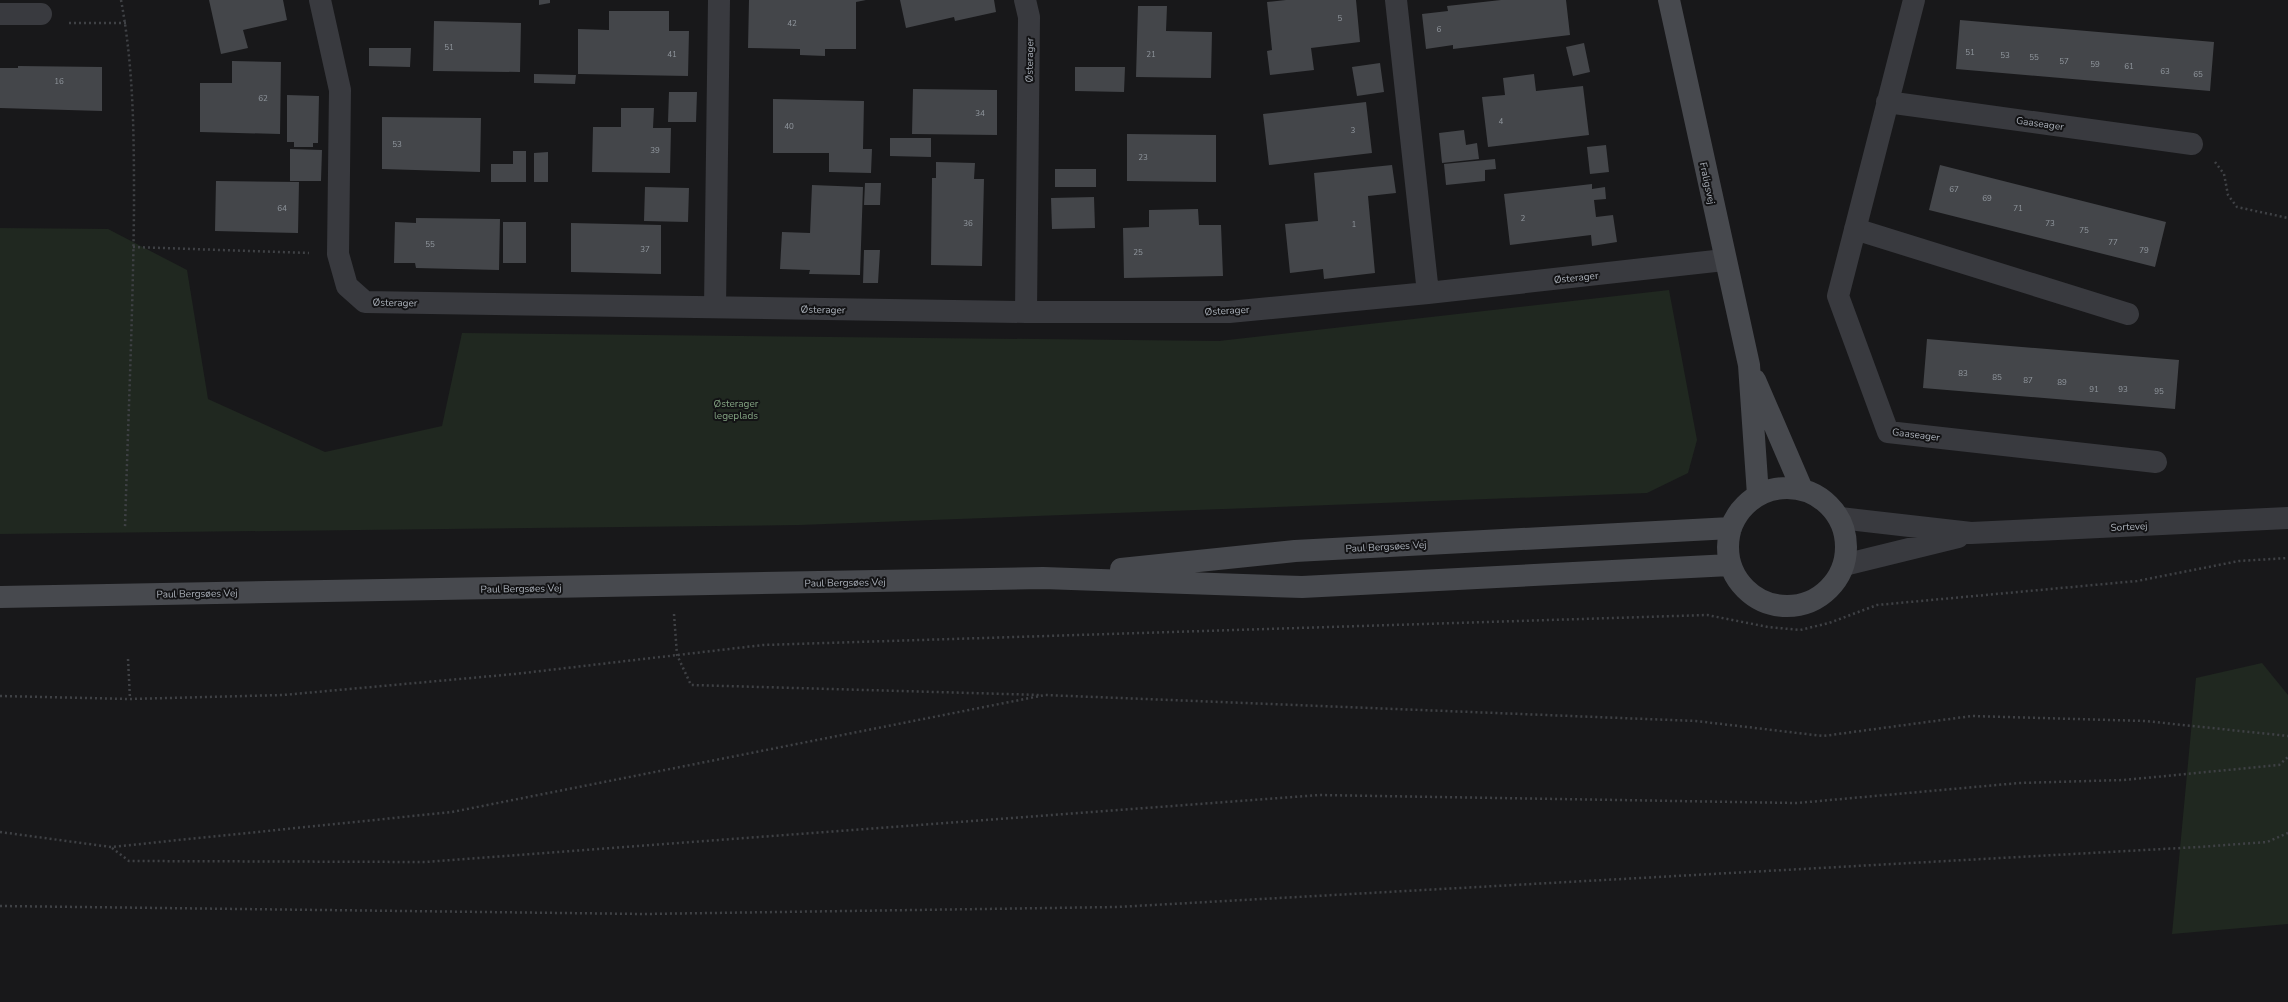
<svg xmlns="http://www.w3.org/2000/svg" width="2288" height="1002" font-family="'Nunito Sans',sans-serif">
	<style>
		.green { fill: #202820 }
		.building { fill: #44464a }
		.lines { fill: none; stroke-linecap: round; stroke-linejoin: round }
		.path { stroke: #3f4145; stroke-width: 2.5; stroke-dasharray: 2 3; stroke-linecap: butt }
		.street { stroke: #393a3f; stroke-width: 22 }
		.secondary { stroke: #47494e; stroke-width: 22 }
		.labels { text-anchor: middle; stroke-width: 4; stroke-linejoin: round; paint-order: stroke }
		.number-label { font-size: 8px; fill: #90969d }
		.street-label { font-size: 10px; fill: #aab0b9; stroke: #131315 }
		.park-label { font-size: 10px; fill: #83a382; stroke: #131315 }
	</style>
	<rect width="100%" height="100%" fill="#18181a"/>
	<!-- green -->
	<path class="green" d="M 0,228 L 108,229 L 187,270 L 208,399 L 325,452 L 442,426 L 462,333 L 1219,341 L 1669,290 L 1697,440 L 1688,473 L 1647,493 L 799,525 L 0,534 Z
		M 2262,663 L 2288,695 L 2288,924 L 2172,934 L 2196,678 Z"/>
	<!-- building -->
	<path class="building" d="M 209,0 L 283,0 L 287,20 L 243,30 L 248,48 L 221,54 Z
		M 539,0 L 550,0 L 550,3 L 539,5 Z
		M 749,0 L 866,0 L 856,2 L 856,49 L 825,49 L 825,56 L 800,55 L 800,49 L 748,48 Z
		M 900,0 L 994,0 L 996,12 L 955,21 L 954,17 L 906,28 Z
		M 1286,0 L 1356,0 L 1360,42 L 1311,48 L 1314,70 L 1270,75 L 1267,51 L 1272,50 L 1267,2 Z
		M 1501,0 L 1566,0 L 1570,35 L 1453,49 L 1453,45 L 1426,49 L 1422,14 L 1448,11 L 1447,6 Z
		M 1138,6 L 1167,6 L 1166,31 L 1212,32 L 1211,78 L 1136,77 Z
		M 609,11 L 669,11 L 669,31 L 689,31 L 688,76 L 578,74 L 578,29 L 609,30 Z
		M 1960,20 L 2214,42 L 2210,91 L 1956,69 Z
		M 434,21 L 521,23 L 520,72 L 433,71 Z
		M 1584,43 L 1590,72 L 1573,76 L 1566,47 Z
		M 369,48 L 411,48 L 410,67 L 369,66 Z
		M 232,61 L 281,62 L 280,134 L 200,132 L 200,83 L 232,83 Z
		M 1380,63 L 1384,92 L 1357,96 L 1352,67 Z
		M 18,66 L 102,67 L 102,111 L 0,108 L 0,68 L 18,68 Z
		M 1075,67 L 1125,67 L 1124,92 L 1075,91 Z
		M 534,74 L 576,75 L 575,84 L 534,83 Z
		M 1534,74 L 1536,91 L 1583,86 L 1589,135 L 1488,147 L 1482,97 L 1505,95 L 1503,78 Z
		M 913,89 L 997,90 L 997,135 L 912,134 Z
		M 669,92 L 697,92 L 696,122 L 668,122 Z
		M 287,95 L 319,96 L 318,143 L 313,143 L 313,147 L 294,147 L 294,142 L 287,142 Z
		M 773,99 L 864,101 L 863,149 L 872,149 L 871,173 L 829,172 L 829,153 L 773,153 Z
		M 1366,102 L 1372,153 L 1269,165 L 1263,114 Z
		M 621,108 L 654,108 L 653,128 L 671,128 L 670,173 L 592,172 L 593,127 L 621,127 Z
		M 382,117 L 481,118 L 480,172 L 382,169 Z
		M 1464,130 L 1466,145 L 1477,143 L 1479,159 L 1442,163 L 1439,133 Z
		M 1127,134 L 1216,135 L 1216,182 L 1127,181 Z
		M 890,138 L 931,138 L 931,157 L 890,156 Z
		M 1606,145 L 1609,172 L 1590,174 L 1587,147 Z
		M 290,149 L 322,150 L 321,181 L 290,181 Z
		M 513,151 L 526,151 L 526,182 L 491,182 L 491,164 L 513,164 Z
		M 548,152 L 548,182 L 534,182 L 534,153 Z
		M 1495,159 L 1496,169 L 1485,170 L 1485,181 L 1446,185 L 1444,164 Z
		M 936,162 L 975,163 L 974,179 L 984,179 L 982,266 L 931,265 L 932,178 L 936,178 Z
		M 1392,165 L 1396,193 L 1368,196 L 1375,273 L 1324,279 L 1323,269 L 1290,273 L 1285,224 L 1318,221 L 1314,173 Z
		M 1940,165 L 2166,222 L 2155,267 L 1929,210 Z
		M 1055,169 L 1096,169 L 1096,187 L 1055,187 Z
		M 216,181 L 299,182 L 298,233 L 215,231 Z
		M 865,183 L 881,183 L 880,205 L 864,205 Z
		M 1592,184 L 1592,189 L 1605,187 L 1606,199 L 1594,200 L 1596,217 L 1613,215 L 1617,242 L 1592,246 L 1591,235 L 1510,245 L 1504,194 Z
		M 812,185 L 863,187 L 860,275 L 809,274 L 810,270 L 780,269 L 782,232 L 810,233 Z
		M 645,187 L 689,188 L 688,222 L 644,221 Z
		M 1094,197 L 1095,228 L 1052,229 L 1051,198 Z
		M 1198,209 L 1199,225 L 1221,225 L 1223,276 L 1124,278 L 1123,228 L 1149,227 L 1149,210 Z
		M 416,218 L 500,219 L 499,270 L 416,268 L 415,263 L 394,263 L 395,222 L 416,223 Z
		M 503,222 L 526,222 L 526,263 L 503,263 Z
		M 571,223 L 661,225 L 661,274 L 571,272 Z
		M 864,250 L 880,250 L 878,283 L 863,283 Z
		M 1927,339 L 2179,360 L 2175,409 L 1923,388 Z"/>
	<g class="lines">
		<!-- path -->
		<path class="path" d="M 121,0 C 134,69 134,138 134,208 C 133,314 128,421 125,528
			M 69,23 L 126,23
			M 2215,162 L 2224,174 L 2228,195 L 2237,207 L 2288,218
			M 133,247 L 309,253
			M 674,614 L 677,655 L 691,685 L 1041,695
			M 128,659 L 130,699
			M 0,696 L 130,699 L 283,695 L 515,674 L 763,645 L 1707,615 L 1768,627 L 1800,630 L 1829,623 L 1877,605 L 2137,581 L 2239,561 L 2288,558
			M 0,832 L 111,847 L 452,812 L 1045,695 L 1696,721 L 1823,736 L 1972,716 L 2145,721 L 2288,736
			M 112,848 L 129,861 L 425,862 L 1319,795 L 1797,803 L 2019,783 L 2124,780 L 2279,765 L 2288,757
			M 0,906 L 644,914 L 1117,907 L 2199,847 L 2267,842 L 2288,833"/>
		<!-- street -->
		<path class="street" d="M 320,0 L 340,90 L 338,254 L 347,286 L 365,302 L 1026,312 L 1229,312 L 1428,293 L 1724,260
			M 1025,0 L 1029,17 L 1026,312
			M 1396,0 L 1428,293
			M 1914,0 L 1838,296 L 1888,432 L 2156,462
			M 0,14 L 41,14
			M 1887,102 L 2192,144
			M 1855,229 L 2128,314
			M 715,307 L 719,0
			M 1840,518 L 1971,533 L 2288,518
			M 1844,565 L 1958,537"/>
		<!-- secondary -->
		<path class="secondary" d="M 1669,0 L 1749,365 L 1758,495
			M 1755,380 L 1802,489
			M1728 547a59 59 0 1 1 118 0a59 59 0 1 1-118 0Z
			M 1121,569 L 1295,551 L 1731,528
			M 0,597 L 1043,578 L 1302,587 L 1730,565"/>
	</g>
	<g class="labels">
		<!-- number labels -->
		<g class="number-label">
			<text x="1340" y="21">5</text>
			<text x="792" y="26">42</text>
			<text x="1439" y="32">6</text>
			<text x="449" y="50">51</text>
			<text x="1970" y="55">51</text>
			<text x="672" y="57">41</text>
			<text x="1151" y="57">21</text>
			<text x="2005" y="58">53</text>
			<text x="2034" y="60">55</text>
			<text x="2064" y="64">57</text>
			<text x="2095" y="67">59</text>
			<text x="2129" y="69">61</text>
			<text x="2165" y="74">63</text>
			<text x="2198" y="77">65</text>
			<text x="59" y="84">16</text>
			<text x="263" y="101">62</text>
			<text x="980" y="116">34</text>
			<text x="1501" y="124">4</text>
			<text x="789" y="129">40</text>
			<text x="1353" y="133">3</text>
			<text x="397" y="147">53</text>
			<text x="655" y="153">39</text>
			<text x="1143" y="160">23</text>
			<text x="1954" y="192">67</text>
			<text x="1987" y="201">69</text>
			<text x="282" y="211">64</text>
			<text x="2018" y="211">71</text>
			<text x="1523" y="221">2</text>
			<text x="968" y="226">36</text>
			<text x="2050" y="226">73</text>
			<text x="1354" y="227">1</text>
			<text x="2084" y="233">75</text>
			<text x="2113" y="245">77</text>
			<text x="430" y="247">55</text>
			<text x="645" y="252">37</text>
			<text x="2144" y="253">79</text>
			<text x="1138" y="255">25</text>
			<text x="1963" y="376">83</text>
			<text x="1997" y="380">85</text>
			<text x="2028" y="383">87</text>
			<text x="2062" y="385">89</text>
			<text x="2094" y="392">91</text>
			<text x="2123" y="392">93</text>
			<text x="2159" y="394">95</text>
		</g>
		<!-- street labels -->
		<g class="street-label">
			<text transform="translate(1029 60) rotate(-89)" y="4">Østerager</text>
			<text transform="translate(2040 123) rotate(8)" y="4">Gaaseager</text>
			<text transform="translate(1708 183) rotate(78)" y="4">Fraligsvej</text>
			<text transform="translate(1576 277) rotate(-6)" y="4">Østerager</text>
			<text transform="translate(395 302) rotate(1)" y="4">Østerager</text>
			<text transform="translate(823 309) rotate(1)" y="4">Østerager</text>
			<text transform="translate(1227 310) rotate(-3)" y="4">Østerager</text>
			<text transform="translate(1916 434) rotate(7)" y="4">Gaaseager</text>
			<text transform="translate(2129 526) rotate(-3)" y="4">Sortevej</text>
			<text transform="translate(1386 546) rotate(-3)" y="4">Paul Bergsøes Vej</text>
			<text transform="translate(845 582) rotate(-1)" y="4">Paul Bergsøes Vej</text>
			<text transform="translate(521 588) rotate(-1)" y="4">Paul Bergsøes Vej</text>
			<text transform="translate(197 593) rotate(-1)" y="4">Paul Bergsøes Vej</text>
		</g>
		<!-- park labels -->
		<g class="park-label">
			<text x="736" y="407">Østerager<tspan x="736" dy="12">legeplads</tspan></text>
		</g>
	</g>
</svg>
